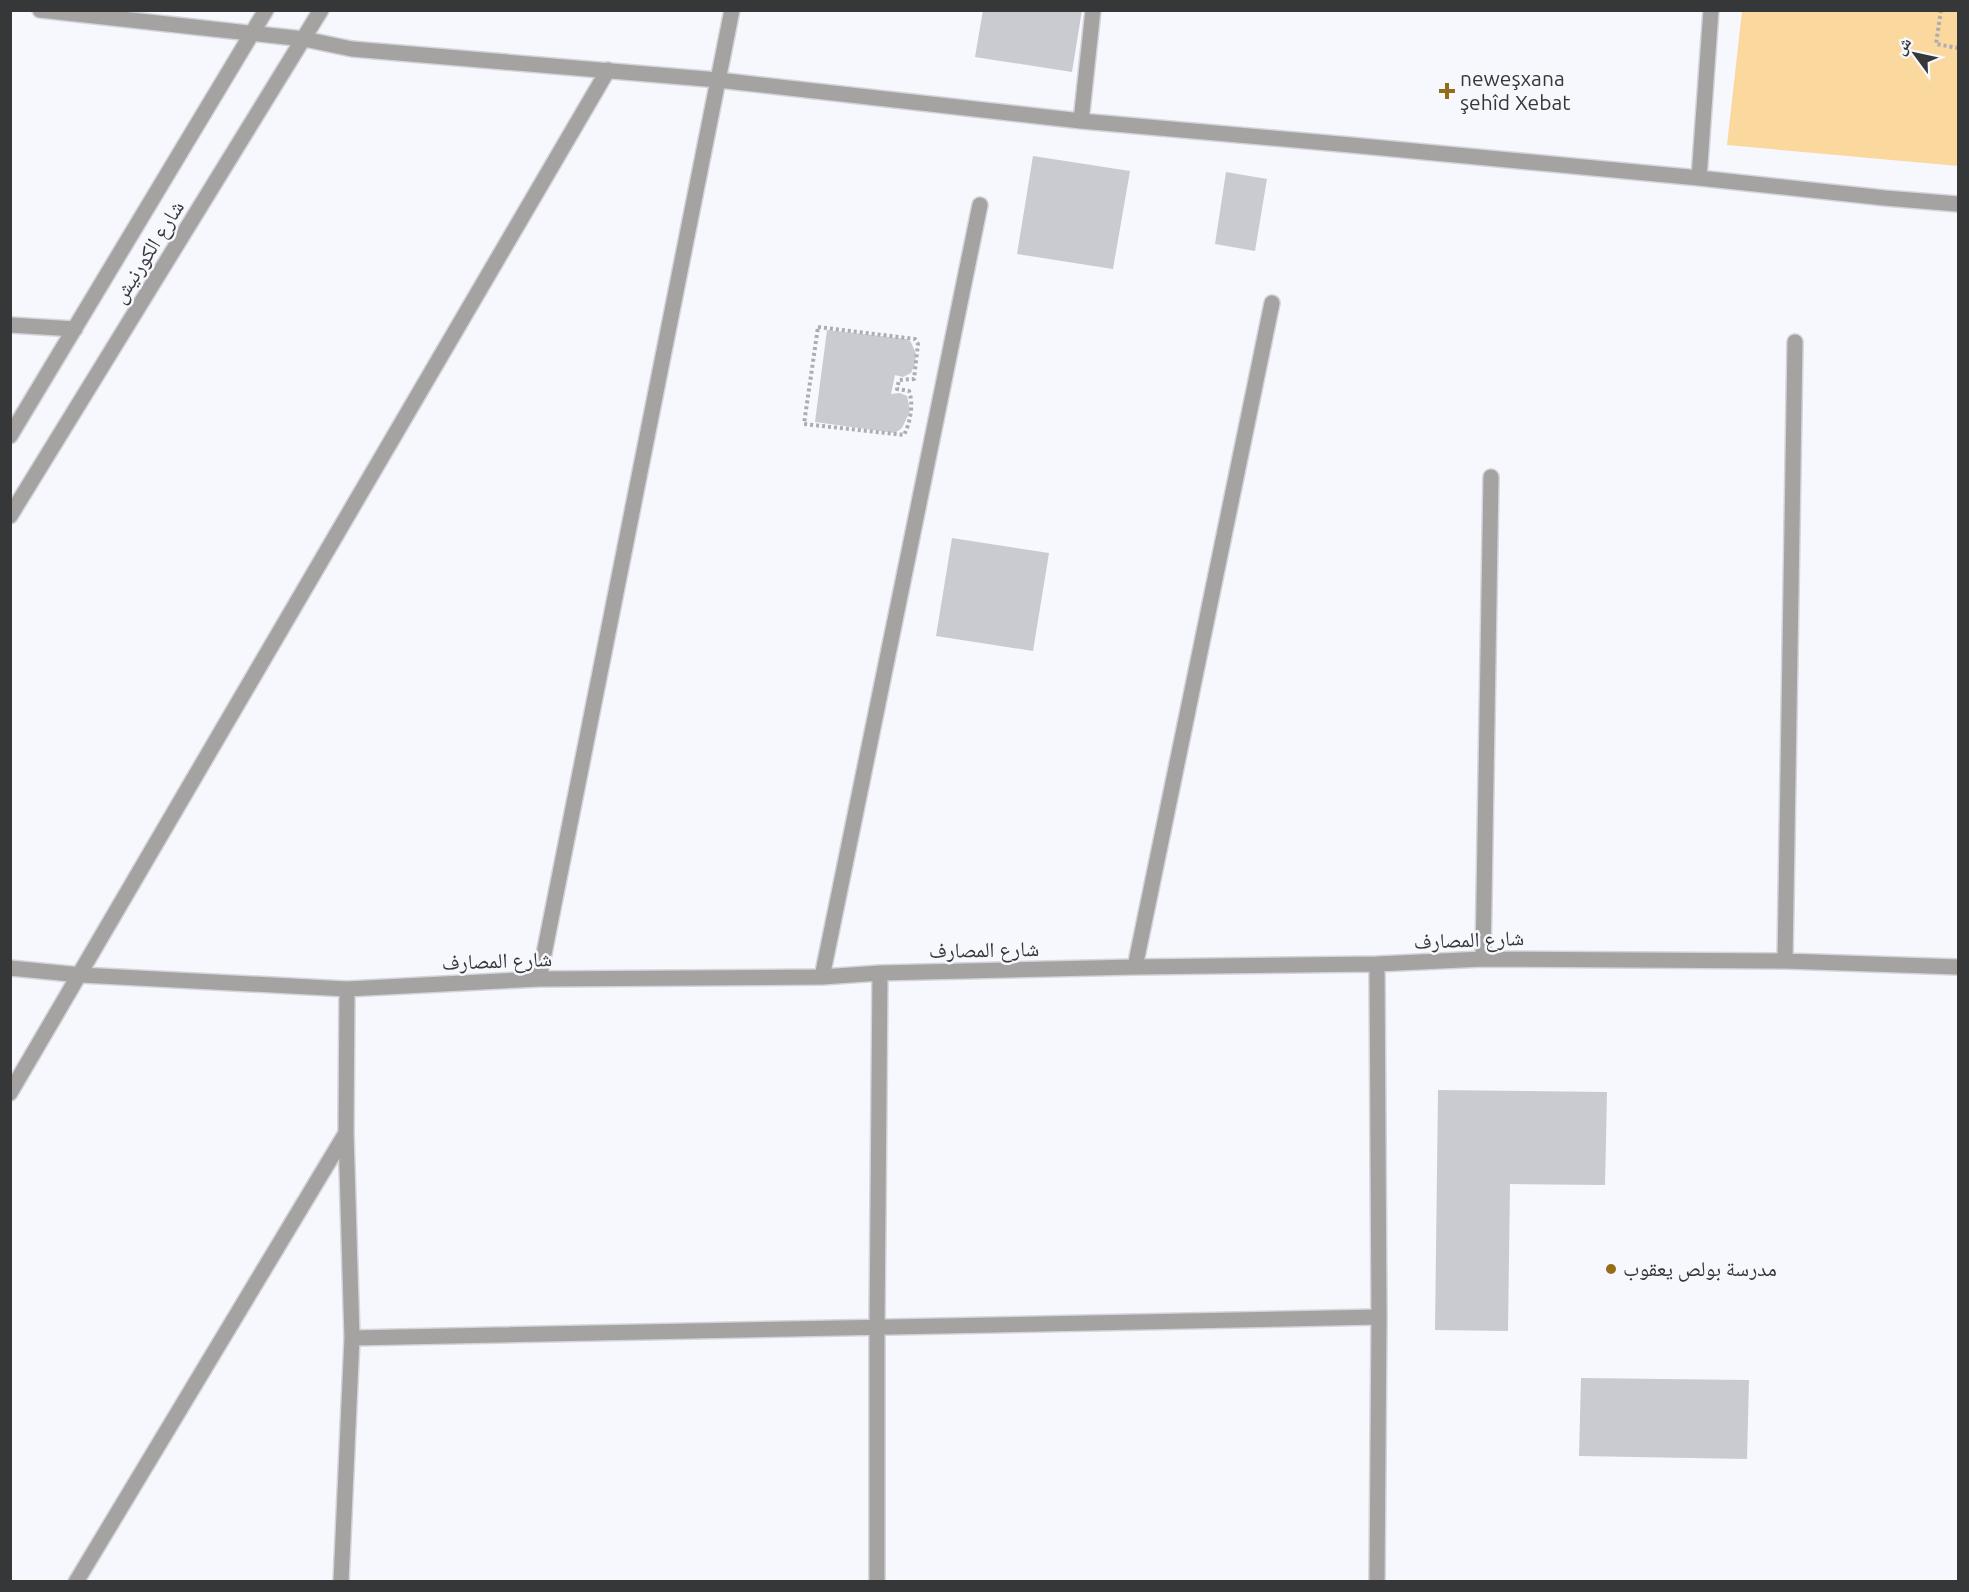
<svg xmlns="http://www.w3.org/2000/svg" width="1969" height="1592" font-family="Ubuntu,'Noto Naskh Arabic',sans-serif">
	<style>
		.green { fill: #fad89e }
		.building { fill: #c9cbd1 }
		.lines { fill: none; stroke-linecap: round; stroke-linejoin: round }
		.minor-casing { stroke: #d4d5db; stroke-width: 18 }
		.path { stroke: #acadb1; stroke-width: 4; stroke-dasharray: 3 3; stroke-linecap: butt }
		.minor { stroke: #a5a3a1; stroke-width: 15 }
		.poi-dot { fill: #956d18; stroke: #f7f8fe; stroke-width: 2 }
		.labels { text-anchor: middle; stroke-width: 5; stroke-linejoin: round; paint-order: stroke }
		.poi-label { font-size: 21px; fill: #363739; stroke: #f7f8fe; text-anchor: start }
		.street-label { font-size: 21px; fill: #363739; stroke: #f7f8fe }
	</style>
	<rect width="100%" height="100%" fill="#f7f8fe"/>
	<!-- green -->
	<path class="green" d="M 1742,11 L 1958,11 L 1958,166 L 1727,145 Z"/>
	<!-- building -->
	<path class="building" d="M 983,10 L 1082,10 L 1072,72 L 975,57 Z
		M 1033,156 L 1130,171 L 1113,269 L 1017,254 Z
		M 1226,172 L 1267,179 L 1255,251 L 1215,244 Z
		M 827,330 L 906,339 L 911,342 L 916,354 L 915,364 L 911,373 L 903,377 L 895,375 L 891,394 L 900,393 L 907,396 L 908,400 L 910,411 L 902,428 L 895,433 L 815,422 Z
		M 952,538 L 1049,553 L 1033,651 L 936,636 Z
		M 1438,1090 L 1607,1092 L 1605,1185 L 1510,1184 L 1508,1331 L 1435,1330 Z
		M 1581,1378 L 1749,1380 L 1747,1459 L 1579,1456 Z"/>
	<g class="lines">
		<defs>
			<path id="minor" d="M 40,10 L 304,39 L 352,49 L 718,80 L 1081,121 L 1351,145 L 1699,178 L 1885,198 L 1958,204
				M 1081,121 L 1093,10
				M 1699,178 L 1711,10
				M 10,325 L 75,329
				M 10,436 L 266,10
				M 10,516 L 321,10
				M 1483,959 L 1491,477
				M 1785,961 L 1795,342
				M 1377,964 L 1379,1317 L 1377,1582
				M 1135,967 L 1272,303
				M 10,968 L 81,975 L 347,989 L 539,979 L 822,977 L 880,973 L 1135,967 L 1377,964 L 1483,959 L 1785,961 L 1958,967
				M 822,977 L 980,205
				M 539,979 L 732,10
				M 10,1093 L 608,70
				M 352,1338 L 1379,1317
				M 76,1582 L 346,1133
				M 341,1582 L 352,1338 L 346,1133 L 347,989
				M 877,1582 L 877,1327 L 880,973"/>
		</defs>
		<!-- minor casing -->
		<use href="#minor" class="minor-casing"/>
		<!-- path -->
		<path class="path" d="M 1941,10 L 1936,44 L 1958,48
			M 818,327 L 915,339 L 918,344 L 914,379 L 899,380 L 897,389 L 909,391 C 914,404 910,423 904,435 L 804,424 Z"/>
		<!-- minor -->
		<use href="#minor" class="minor"/>
	</g>
	<!-- markers -->
	<g class="poi-dot">
		<path d="M1444 82h6v6h6v6h-6v6h-6v-6h-6v-6h6z"/>
		<circle cx="1611" cy="1269" r="6"/>
	</g>
	<g class="labels">
		<!-- poi labels -->
		<g class="poi-label">
			<text x="1460" y="86">neweşxana<tspan x="1460" dy="24">şehîd Xebat</tspan></text>
			<text x="1623" y="1276">مدرسة بولص يعقوب</text>
		</g>
		<!-- street labels -->
		<g class="street-label">
			<text transform="translate(148 252) rotate(-58)" y="7">شارع الكورنيش</text>
			<text transform="translate(1469 940) rotate(-2)" y="7">شارع المصارف</text>
			<text transform="translate(984 950) rotate(-1)" y="7">شارع المصارف</text>
			<text transform="translate(497 961) rotate(-2)" y="7">شارع المصارف</text>
		</g>
	</g>
	<!-- border -->
	<rect width="1969" height="1592" fill="none" stroke="#363739" stroke-width="24"/>
	<!-- north arrow -->
	<g transform="translate(1915 54) rotate(303)" stroke="#f7f8fe" stroke-width="4.5" paint-order="stroke">
	<path d="M0-4.5L10 22L0 15L-10 22Z" fill="#363739"/>
	<text y="-9" font-size="16" font-weight="bold" text-anchor="middle" fill="#363739">ش</text>
	</g>
</svg>
